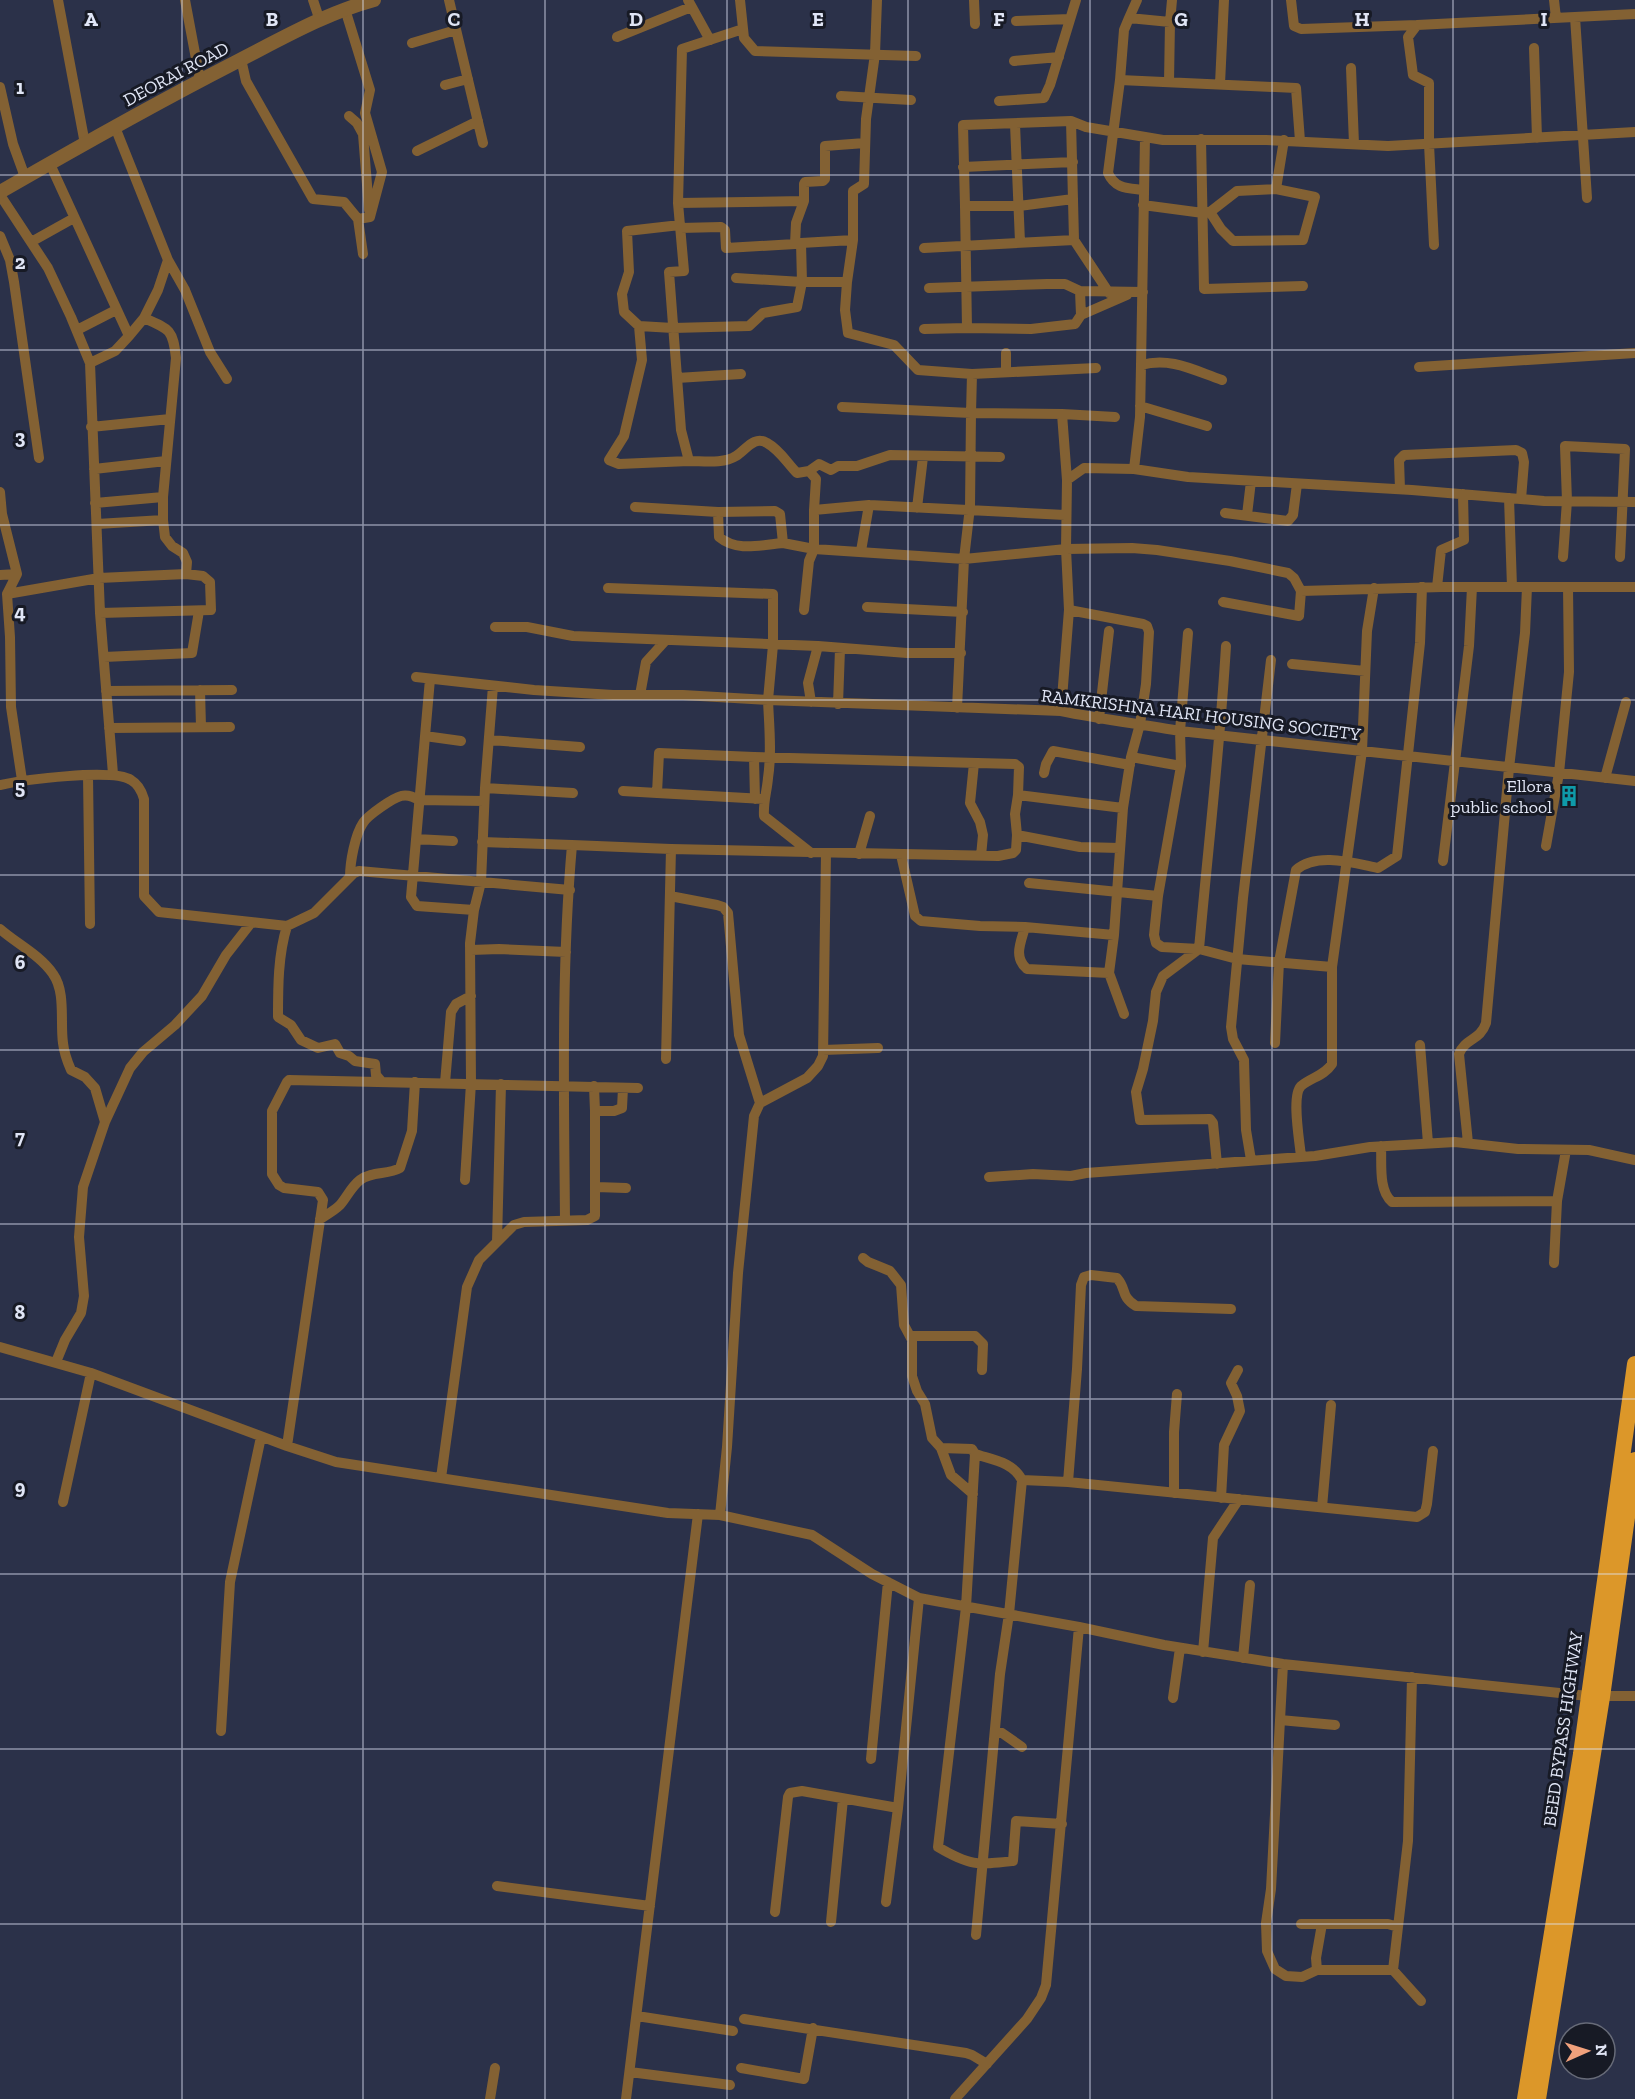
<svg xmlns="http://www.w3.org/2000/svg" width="1635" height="2099" font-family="'Zilla Slab',serif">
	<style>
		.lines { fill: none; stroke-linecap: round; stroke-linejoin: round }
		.minor { stroke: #836133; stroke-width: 10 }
		.tertiary { stroke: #836133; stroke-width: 14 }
		.trunk { stroke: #dc9729; stroke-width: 16 }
		.grid { fill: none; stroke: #e0e5f5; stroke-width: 1.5; stroke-opacity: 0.55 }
		.labels { text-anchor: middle; stroke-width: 6; stroke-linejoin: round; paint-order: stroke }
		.street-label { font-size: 18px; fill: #e0e5f5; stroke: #171a25 }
		.poi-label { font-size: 18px; fill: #e0e5f5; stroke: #171a25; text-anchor: end }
		.grid-label { font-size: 20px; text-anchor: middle; font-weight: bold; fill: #e0e5f5; stroke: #171a25; stroke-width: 6; stroke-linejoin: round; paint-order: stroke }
	</style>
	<rect width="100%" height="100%" fill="#2b3149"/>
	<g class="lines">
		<!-- minor -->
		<path class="minor" d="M 58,0 L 85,144
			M 185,0 L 200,80
			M 313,0 L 320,21
			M 449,0 L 483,143
			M 688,0 L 710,40
			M 740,0 L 744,38 L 755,51 L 916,56
			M 974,0 L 975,24
			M 1137,0 L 1129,18 L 1170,22 L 1169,82
			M 1291,0 L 1294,26 L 1301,29 L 1417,25
			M 1554,0 L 1556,18
			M 345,9 L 370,90 L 365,113 L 382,172 L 370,217 L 358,219 L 363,254
			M 1575,17 L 1587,198
			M 1129,18 L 1124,30 L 1120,80 L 1108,173 C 1115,189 1128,188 1143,190
			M 1016,21 L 1070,19
			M 1170,22 L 1172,0
			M 743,29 L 682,49 L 678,203 L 684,271 L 669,272 L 681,430 L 689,461 C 704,461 723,464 736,456 C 746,450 754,435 767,443 C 780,450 787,463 797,473 L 809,471 L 816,479 L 814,510
			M 617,37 L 691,7
			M 412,43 L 456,30
			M 1534,48 L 1537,138
			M 241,59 L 246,81 L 313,199 L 344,202 L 358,219
			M 1014,61 L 1059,57
			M 1351,68 L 1354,144
			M 1120,80 L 1296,88 L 1300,141
			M 1220,84 L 1224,0
			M 445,85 L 468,79
			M 0,87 L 13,144 L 25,177
			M 841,96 L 911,100
			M 999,101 L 1044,98 L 1050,85 L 1076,0
			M 349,116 L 357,123 L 363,134 L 369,210
			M 1071,121 L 1074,240 L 1109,293
			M 1015,124 L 1020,242
			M 115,127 L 168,260 L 185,290 L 210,352 L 227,379
			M 1145,137 L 1141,365 C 1171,357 1193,370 1222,380
			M 1201,139 L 1204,289 L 1303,286
			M 417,151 L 478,121
			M 50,164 L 129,336 L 115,351 L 90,363 L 100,613 L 113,774
			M 963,167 L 1073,162
			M 0,195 L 48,268 L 71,317 L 90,363
			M 678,203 L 804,201
			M 1143,205 L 1203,213 L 1210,212 L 1237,191 L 1276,189 L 1284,140
			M 965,206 L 963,125 L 1071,121 L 1086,127 L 1163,140 L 1266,140 L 1388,146 L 1635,132
			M 1210,212 L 1221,229 L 1233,241 L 1303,240 L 1315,197 L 1276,189
			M 680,225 L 627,231 L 629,272 L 622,294 L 624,312 L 639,326 L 673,328 L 749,326 L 763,313 L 797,307 L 802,282 L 736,278
			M 680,228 L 721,227 L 725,230 L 726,248 L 795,244 L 796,223 L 804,201 L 804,184 L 805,182 L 823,181 L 825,179 L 825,146 L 865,143
			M 0,236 L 10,260 L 14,282 L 39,458
			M 31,242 L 74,218
			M 801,243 L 853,240
			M 795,244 L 801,243 L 802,282 L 847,282 L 853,240 L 853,191 L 864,184 L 866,119 L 875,54 L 877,0
			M 1434,245 L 1429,144 L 1429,83 L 1413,75 L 1408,37 L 1417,25 L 1635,14
			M 924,248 L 1074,240
			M 847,282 L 845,310 L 848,333 L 894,345 L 918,370 L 972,374
			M 929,288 L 1047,284 L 1065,284 L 1080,291 L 1081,315 L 1075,324 L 1031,329 L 967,328 L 965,206 L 1019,206 L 1073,199
			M 1080,291 L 1143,292
			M 1081,315 L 1127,295
			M 639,326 L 642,360 L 624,436 L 609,460 L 619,464 L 689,461
			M 924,329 L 967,328
			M 77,330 L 116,310
			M 129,336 L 144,318
			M 1419,367 L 1635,353
			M 1006,372 L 1006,353
			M 677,378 L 741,374
			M 1140,406 L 1207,426
			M 842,407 L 971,413 L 972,374 L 1096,368
			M 91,427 L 170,419
			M 94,469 L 166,461
			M 1134,469 L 1140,417 L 1141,365
			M 809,471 L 819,464 L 831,470 L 838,466 L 857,466 L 890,455 L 1000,457
			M 1067,480 L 1084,468 L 1134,469 L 1188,477 L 1412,490 L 1544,501 L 1635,502
			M 1400,489 L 1399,460 L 1404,455 L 1516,450 L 1522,453 L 1524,462 L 1521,499
			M 0,492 L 2,514 L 17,574 L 7,594 L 10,637 L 11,707 L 22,780
			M 1509,498 L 1512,587
			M 95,503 L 163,497
			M 635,507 L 718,512 L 775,511 L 780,514 L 783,543 L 814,549 L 814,510 L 869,505 L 1065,515
			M 917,508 L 923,457
			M 718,512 L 719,537 C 737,552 760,545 783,543
			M 1225,513 L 1288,521 L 1293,515 L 1297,484
			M 1247,515 L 1251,481
			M 97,524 L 163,520
			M 861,551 L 869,505
			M 1563,557 L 1567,501 L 1565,446 L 1625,449 L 1620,557
			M 0,575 L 17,574
			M 1437,587 L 1441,550 L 1464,540 L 1463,494
			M 608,588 L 773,594 L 773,645 L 768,700 L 1061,711 C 1100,719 1140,724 1180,731 L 1635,781
			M 7,594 L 99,578 L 186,574 L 187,562 L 183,553 L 172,546 L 165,537 L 163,520 L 163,497 L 176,358 C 173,330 170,329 144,318 L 158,290 L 168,260
			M 1223,602 L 1299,616 L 1301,591 L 1442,587 L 1635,587
			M 867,607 L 963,612
			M 804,610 L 809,561 L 814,549 L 964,559 L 1066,549 L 1067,480 L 1062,414
			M 1069,610 L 1143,624 L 1147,626 L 1149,632 L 1146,684 L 1140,724 L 1131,757 L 1123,808 L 1114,935 L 1109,973 L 1124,1014
			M 100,613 L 211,610 L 210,582 L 203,576 L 186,574
			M 495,627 L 527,627 L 573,636 L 818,646
			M 1188,633 L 1180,731 L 1181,766 L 1158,896 L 1154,935 L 1156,943 L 1162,947 L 1199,949 L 1237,959 L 1332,967
			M 104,657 L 192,653 L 199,611
			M 1292,664 L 1365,671
			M 416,677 L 534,690 L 613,695 L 683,695 L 768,700 C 769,725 772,752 768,778 C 767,791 763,802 764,816 L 811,853
			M 430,679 L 411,897 L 417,906 L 474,910
			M 200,690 L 201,727
			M 106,691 L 232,690
			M 640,695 L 646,662 L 666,640
			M 811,702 L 808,683 L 818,646 L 907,653 L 961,653
			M 838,704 L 840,649
			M 957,708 L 964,559 L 970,507 L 971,413 L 1062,414 L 1115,417
			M 1061,711 L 1069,610 L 1066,549 L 1132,548 L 1157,550 L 1230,561 L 1288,573 L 1294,578 L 1301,591
			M 1099,719 L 1109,631
			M 109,728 L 230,727
			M 425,736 L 461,741
			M 490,740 L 580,747
			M 754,757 L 755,799
			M 1131,757 L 1181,766
			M 974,763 L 970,803 L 980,822 L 983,835 L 981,856
			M 1044,773 L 1046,764 L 1053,751 L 1130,765
			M 88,776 L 90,924
			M 1605,778 L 1626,702
			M 0,785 C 23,780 113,768 131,780 C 138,784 142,792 144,799 L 144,896 L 159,912 L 287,926 L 314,913 L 354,873 L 359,871 L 570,890
			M 485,788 L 573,793
			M 623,791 L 657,793
			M 764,799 L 657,793 L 659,753 L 754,757 L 1015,764 L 1019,767 L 1018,795 L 1123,808
			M 1017,835 L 1015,814 L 1018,795
			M 416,839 L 453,841
			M 482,842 L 572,845
			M 1546,846 L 1559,773 L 1569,672 L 1568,587
			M 859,854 L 870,816
			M 901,855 L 915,916 L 921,921 L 980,926 L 1025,927 L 1114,935
			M 1443,861 L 1469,646 L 1472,587
			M 350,877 C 350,862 355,835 363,823 C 368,815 393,798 401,796 C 408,794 414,797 419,800 L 484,801
			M 1029,883 L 1158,896
			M 670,896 L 717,905 L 723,907 L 728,913 L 739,1035 L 760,1103
			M 287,926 C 278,955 278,987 278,1017 L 291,1025 L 301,1040 L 318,1048 L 335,1044 L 340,1053 L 349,1056 L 355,1061 L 375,1064 L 376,1075 L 382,1082
			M 1025,927 C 1021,942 1013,957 1027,969 L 1109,973
			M 0,929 C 17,944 40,955 53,974 C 66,992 60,1022 63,1043 C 64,1052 67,1061 71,1070 L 85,1077 L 95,1088 L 105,1122 L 83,1187 L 79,1237 L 84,1296 L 81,1313 L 65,1340 L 56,1362
			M 471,950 L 499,949 L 566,952
			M 1275,1043 L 1279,962 L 1296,870 C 1317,852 1353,863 1378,868 L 1397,856 L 1420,643 L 1422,587
			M 1420,1045 L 1428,1143
			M 823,1050 L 878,1048
			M 666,1059 L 671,849
			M 445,1083 L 451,1012 L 456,1004 L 471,996
			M 594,1086 L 595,1111 L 614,1111 L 622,1108 L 623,1088
			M 105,1122 L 130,1068 L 143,1052 L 175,1025 L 202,996 L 226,955 L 251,923
			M 1468,1143 L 1459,1054 C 1465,1038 1480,1041 1486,1023 L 1509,768 L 1525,633 L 1527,587
			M 1381,1146 C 1382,1163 1378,1190 1392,1202 L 1557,1201
			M 1301,1157 C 1300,1143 1291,1096 1301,1086 C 1312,1077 1324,1076 1332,1064 L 1332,967 L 1362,751 L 1367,631 L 1374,588
			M 1251,1160 L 1246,1130 L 1244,1060 L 1233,1039 L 1231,1027 L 1243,898 L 1271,660
			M 1217,1164 L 1213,1123 L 1210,1119 L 1140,1120 L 1136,1092 L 1143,1069 L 1153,1021 L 1156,992 L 1163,976 L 1199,949 C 1208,848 1220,747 1226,646
			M 989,1177 L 1033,1174 L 1071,1176 L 1086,1173 L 1315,1156 L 1370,1147 L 1455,1142 L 1518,1149 L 1589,1150 L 1635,1160
			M 465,1180 L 471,1083 L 470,943 L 474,910 L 481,882 L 485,788 L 493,686
			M 596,1187 L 626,1188
			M 320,1219 C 326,1215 334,1211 340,1205 C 347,1197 351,1187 360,1180 C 372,1171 388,1175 400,1168 L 412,1131 L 415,1082
			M 565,1221 C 564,1096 561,970 572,845 L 671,849 L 998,856 L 1013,853 L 1016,850 L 1017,835 L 1080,847 L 1120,848
			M 497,1242 L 501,1084
			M 863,1258 L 868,1262 L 890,1271 L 901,1285 L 904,1325 L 912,1340 L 912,1376 L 917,1391 L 925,1404 L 932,1438 L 941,1448 L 951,1475 L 973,1494
			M 1554,1263 L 1557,1201 L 1566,1150
			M 910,1336 L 975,1336 L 983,1344 L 982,1370
			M 0,1347 L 91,1373 L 287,1446 L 336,1462 L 668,1513 L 720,1515 L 812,1535 L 872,1574 L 919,1598 L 1079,1627 L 1164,1645 L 1283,1664 L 1588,1696 L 1635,1696
			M 287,1446 L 323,1200 L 318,1192 L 284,1188 L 279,1185 L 272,1174 L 272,1111 L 287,1082 L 289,1080 L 638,1088
			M 941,1448 L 972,1449 L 975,1454
			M 441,1478 L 467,1287 L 479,1260 L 514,1225 L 524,1222 L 587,1220 L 595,1216 L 595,1111
			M 1022,1480 C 1013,1462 993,1460 975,1454 L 966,1607 L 938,1847 C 970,1866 977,1865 1013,1861 L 1016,1821 L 1062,1824
			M 1068,1482 L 1077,1369 L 1081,1285 L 1084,1277 L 1091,1275 L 1117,1278 C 1127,1289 1120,1296 1136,1306 L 1231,1309
			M 1174,1493 L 1174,1432 L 1177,1394
			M 1221,1498 L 1224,1445 L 1240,1411 L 1237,1396 L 1231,1383 L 1238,1370
			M 63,1502 L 91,1373
			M 1322,1507 L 1331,1405
			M 720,1515 L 727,1447 L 738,1273 L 754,1116 L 760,1103 L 807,1078 L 818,1066 L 823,1056 L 826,853
			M 1203,1652 L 1213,1538 L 1239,1499
			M 1243,1658 L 1250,1585
			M 1283,1664 L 1271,1889 L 1266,1923 L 1267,1951 L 1275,1969 L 1286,1976 L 1302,1977 L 1317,1970 L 1393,1970
			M 1412,1677 L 1408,1841 L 1393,1970 L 1421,2001
			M 1173,1698 L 1180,1648
			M 1280,1720 L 1335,1725
			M 221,1731 L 230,1582 L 261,1437
			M 995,1732 L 1002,1733 L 1022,1747
			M 871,1759 L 888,1582
			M 497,1886 L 650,1906
			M 886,1902 L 898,1808 L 919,1598
			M 775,1912 L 788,1797 L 790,1793 L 802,1791 L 898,1808
			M 831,1922 L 843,1799
			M 1301,1924 L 1388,1924 L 1398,1927
			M 976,1935 L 1000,1674 L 1009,1614 L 1022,1480 L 1068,1482 L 1417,1517 L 1425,1512 L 1427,1504 L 1433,1451
			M 1317,1970 L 1316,1958 L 1322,1924
			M 637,2016 L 733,2031
			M 744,2019 L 966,2053 L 972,2055 L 987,2064
			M 741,2068 L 804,2079 L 813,2028
			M 630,2072 L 730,2085
			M 490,2099 L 495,2068
			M 626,2099 L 698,1514
			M 955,2099 L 1027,2019 L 1041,1998 L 1046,1985 L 1079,1627"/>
		<!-- tertiary -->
		<path class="tertiary" d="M 0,192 C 78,147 156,103 236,62 C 281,39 326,13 374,0"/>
		<!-- trunk -->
		<path class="trunk" d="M 1525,2099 L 1581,1754 L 1635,1364
			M 1538,2099 L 1602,1697 L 1635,1460"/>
	</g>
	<!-- grid -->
	<path class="grid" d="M 182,0 L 182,2099M 363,0 L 363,2099M 545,0 L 545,2099M 727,0 L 727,2099M 908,0 L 908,2099M 1090,0 L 1090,2099M 1272,0 L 1272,2099M 1453,0 L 1453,2099M 0,175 L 1635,175M 0,350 L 1635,350M 0,525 L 1635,525M 0,700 L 1635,700M 0,875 L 1635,875M 0,1050 L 1635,1050M 0,1224 L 1635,1224M 0,1399 L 1635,1399M 0,1574 L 1635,1574M 0,1749 L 1635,1749M 0,1924 L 1635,1924"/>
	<!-- icons -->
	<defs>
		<symbol id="building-bare" viewBox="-9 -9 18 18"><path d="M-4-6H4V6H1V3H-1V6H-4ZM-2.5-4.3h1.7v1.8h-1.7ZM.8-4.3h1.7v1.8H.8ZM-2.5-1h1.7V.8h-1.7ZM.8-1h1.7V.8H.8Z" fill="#0f9aa8" stroke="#171a25" stroke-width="2.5" paint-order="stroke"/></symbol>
	</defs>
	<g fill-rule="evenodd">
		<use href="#building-bare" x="1554" y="781" width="30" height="30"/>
	</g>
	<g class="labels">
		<!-- street labels -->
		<g class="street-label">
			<text transform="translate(176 74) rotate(-28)" y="6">DEORAI ROAD</text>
			<text transform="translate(1201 715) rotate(7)" y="6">RAMKRISHNA HARI HOUSING SOCIETY</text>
			<text transform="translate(1563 1729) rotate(-82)" y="6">BEED BYPASS HIGHWAY</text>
		</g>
		<!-- poi labels -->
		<g class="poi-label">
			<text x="1552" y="792">Ellora<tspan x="1552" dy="21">public school</tspan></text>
		</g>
	</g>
	<g class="grid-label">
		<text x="91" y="26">A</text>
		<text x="272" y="26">B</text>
		<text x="454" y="26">C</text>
		<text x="636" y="26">D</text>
		<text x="818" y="26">E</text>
		<text x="999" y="26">F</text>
		<text x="1181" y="26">G</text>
		<text x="1362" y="26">H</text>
		<text x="1544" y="26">I</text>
		<text x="20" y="94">1</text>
		<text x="20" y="269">2</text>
		<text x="20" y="444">3</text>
		<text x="20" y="619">4</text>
		<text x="20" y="794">5</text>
		<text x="20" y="969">6</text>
		<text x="20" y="1144">7</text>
		<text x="20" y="1319">8</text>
		<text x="20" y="1494">9</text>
	</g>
	<!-- north arrow -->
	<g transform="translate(1587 2051) rotate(87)"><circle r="28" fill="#171a25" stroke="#676b78" stroke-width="1.5"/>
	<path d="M0-4.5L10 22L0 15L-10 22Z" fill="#f1a17c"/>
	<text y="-9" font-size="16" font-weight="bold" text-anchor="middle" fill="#e0e5f5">N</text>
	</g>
</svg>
